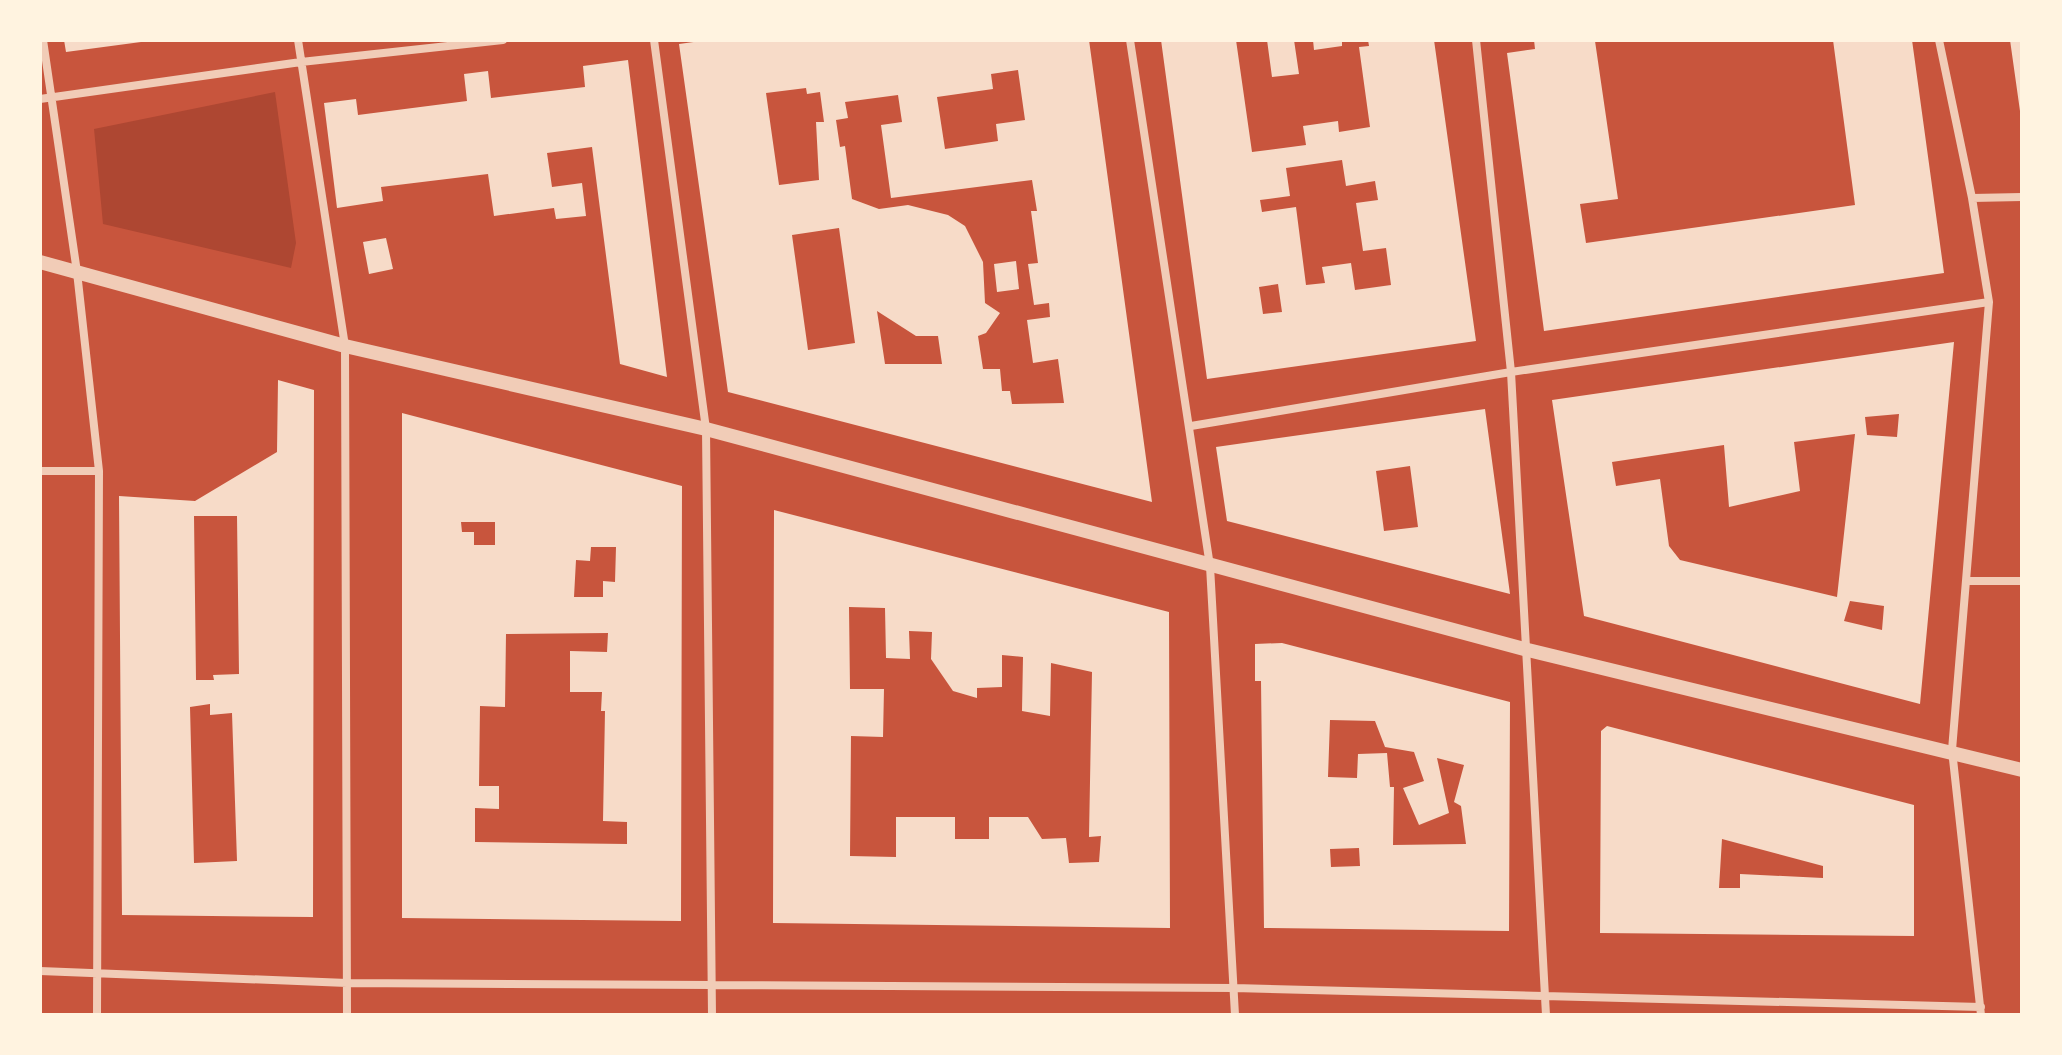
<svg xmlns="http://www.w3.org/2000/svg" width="2062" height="1055" font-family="'Space Grotesk',sans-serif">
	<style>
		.green { fill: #ae4732 }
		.building { fill: #f7dbc8; fill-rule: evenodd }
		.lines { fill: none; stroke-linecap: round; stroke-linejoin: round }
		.minor { stroke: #f1ccb7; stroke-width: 8 }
		.tertiary { stroke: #f1ccb7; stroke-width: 14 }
	</style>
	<rect width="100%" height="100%" fill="#c8553d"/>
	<!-- green -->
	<path class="green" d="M 275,92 L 296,243 L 291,268 L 103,224 L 94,129 Z"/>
	<!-- building -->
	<path class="building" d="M 64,40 L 141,40 L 141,42 L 66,52 Z
		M 708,40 L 1089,40 L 1152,502 L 728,392 L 679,44 ZM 1018,70 L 1025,120 L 996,124 L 998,141 L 945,149 L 937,97 L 993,89 L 991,74 ZM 806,88 L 807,94 L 820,92 L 824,122 L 816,122 L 819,180 L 779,185 L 766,93 ZM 898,95 L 902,122 L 881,125 L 891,198 L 1032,180 L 1037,211 L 1031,211 L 1038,263 L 1028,264 L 1034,305 L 1049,303 L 1050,317 L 1027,320 L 1033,363 L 1058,359 L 1064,403 L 1012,404 L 1010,391 L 1002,391 L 1000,369 L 983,369 L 978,336 L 986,333 L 1000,313 L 985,303 L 983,262 L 965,226 L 948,215 L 908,205 L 879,209 L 852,199 L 845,146 L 840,147 L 836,120 L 848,118 L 845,102 ZM 839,228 L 855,343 L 808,350 L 792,235 ZM 877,311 L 916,336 L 938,336 L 942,364 L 885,364 Z
		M 1161,40 L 1236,40 L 1252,152 L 1306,145 L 1303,126 L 1338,121 L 1339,132 L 1370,127 L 1359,47 L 1369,46 L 1368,40 L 1434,40 L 1476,341 L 1207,379 ZM 1342,160 L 1346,186 L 1375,181 L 1378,200 L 1356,203 L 1363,251 L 1386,248 L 1391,285 L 1355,290 L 1351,263 L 1322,267 L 1325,283 L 1306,285 L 1296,207 L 1262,212 L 1260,200 L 1290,196 L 1286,168 ZM 1278,284 L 1282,312 L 1263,314 L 1259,287 Z
		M 1267,40 L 1294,40 L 1299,74 L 1272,77 Z
		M 1313,40 L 1342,40 L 1342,46 L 1314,50 Z
		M 1534,40 L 1595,41 L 1618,199 L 1580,204 L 1586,243 L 1855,205 L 1833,40 L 1912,40 L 1944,273 L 1544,331 L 1507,53 L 1535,49 Z
		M 2010,40 L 2022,40 L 2022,111 L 2020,111 Z
		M 628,60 L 667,377 L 620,364 L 592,147 L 547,153 L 552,187 L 582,183 L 586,216 L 556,219 L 554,208 L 494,216 L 488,174 L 381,187 L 383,201 L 337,208 L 324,103 L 356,99 L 358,115 L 467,101 L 464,74 L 488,71 L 491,98 L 585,87 L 583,66 Z
		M 386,238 L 393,269 L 369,274 L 363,242 Z
		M 1016,261 L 1019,289 L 997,292 L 994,264 Z
		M 1954,342 L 1920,704 L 1584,616 L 1552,400 ZM 1899,414 L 1897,437 L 1867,435 L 1865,417 ZM 1855,434 L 1837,597 L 1680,560 L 1669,546 L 1660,479 L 1616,486 L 1612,462 L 1724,445 L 1729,507 L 1800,491 L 1794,442 ZM 1850,601 L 1884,606 L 1882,630 L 1844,621 Z
		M 278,380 L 314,390 L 313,917 L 122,915 L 119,496 L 195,501 L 277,452 ZM 194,516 L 237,516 L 239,674 L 213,675 L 214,680 L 196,680 ZM 210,704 L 210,715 L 232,713 L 237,861 L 194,863 L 190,707 Z
		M 1485,409 L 1510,594 L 1227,521 L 1216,447 ZM 1410,466 L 1418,527 L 1384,531 L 1376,471 Z
		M 402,413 L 682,486 L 681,921 L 402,918 ZM 461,522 L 495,522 L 495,545 L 474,545 L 474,532 L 462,532 ZM 591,547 L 616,547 L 615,582 L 603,581 L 603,597 L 574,597 L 576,560 L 590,561 ZM 608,633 L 607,652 L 570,651 L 570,692 L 602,692 L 601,711 L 605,711 L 603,821 L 627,822 L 627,844 L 475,842 L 475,808 L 499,809 L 499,786 L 479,786 L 480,706 L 505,707 L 506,634 Z
		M 774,510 L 1169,612 L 1170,928 L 773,923 ZM 849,607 L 885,608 L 886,658 L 910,659 L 909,631 L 932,632 L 931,659 L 953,691 L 977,698 L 977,688 L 1002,687 L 1002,655 L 1023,657 L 1022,711 L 1050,716 L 1051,663 L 1092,672 L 1089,837 L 1101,836 L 1099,862 L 1069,863 L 1066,838 L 1042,839 L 1028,817 L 989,817 L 989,839 L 955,839 L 955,817 L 896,817 L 896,857 L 850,856 L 851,736 L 883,737 L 884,689 L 850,689 Z
		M 1282,643 L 1510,702 L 1509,931 L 1264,928 L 1261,681 L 1255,681 L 1255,644 ZM 1330,720 L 1375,721 L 1385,747 L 1414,752 L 1424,781 L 1403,788 L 1419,825 L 1449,813 L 1437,758 L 1464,765 L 1454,802 L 1461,806 L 1466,844 L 1393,845 L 1394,787 L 1390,787 L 1387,753 L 1358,754 L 1357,778 L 1328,777 ZM 1359,848 L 1360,866 L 1331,867 L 1330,849 Z
		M 1607,726 L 1914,805 L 1914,936 L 1600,933 L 1601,731 ZM 1722,839 L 1823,866 L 1823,878 L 1740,874 L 1740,888 L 1719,888 Z"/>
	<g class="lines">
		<!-- minor -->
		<path class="minor" d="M 43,40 L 77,272 L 99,471 L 97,1015
			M 298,40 L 345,346 L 347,1015
			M 654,40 L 706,429 L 712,1015
			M 1130,40 L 1210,566 L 1235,1015
			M 1476,40 L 1511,372 L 1546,1015
			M 1939,40 L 1972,198 L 1989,302 L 1952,750 L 1981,1015
			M 40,99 L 301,62 L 503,40
			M 1972,198 L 2022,197
			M 1191,426 L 1511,372 L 1989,302
			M 40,471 L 99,471
			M 1966,581 L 2022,581
			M 40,971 L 347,983 L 1234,988 L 1981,1007"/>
		<!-- tertiary -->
		<path class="tertiary" d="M 40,262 L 345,346 L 706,429 L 1528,650 L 2022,770"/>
	</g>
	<!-- border -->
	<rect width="2062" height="1055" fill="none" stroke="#fff3e0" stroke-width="84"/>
</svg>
